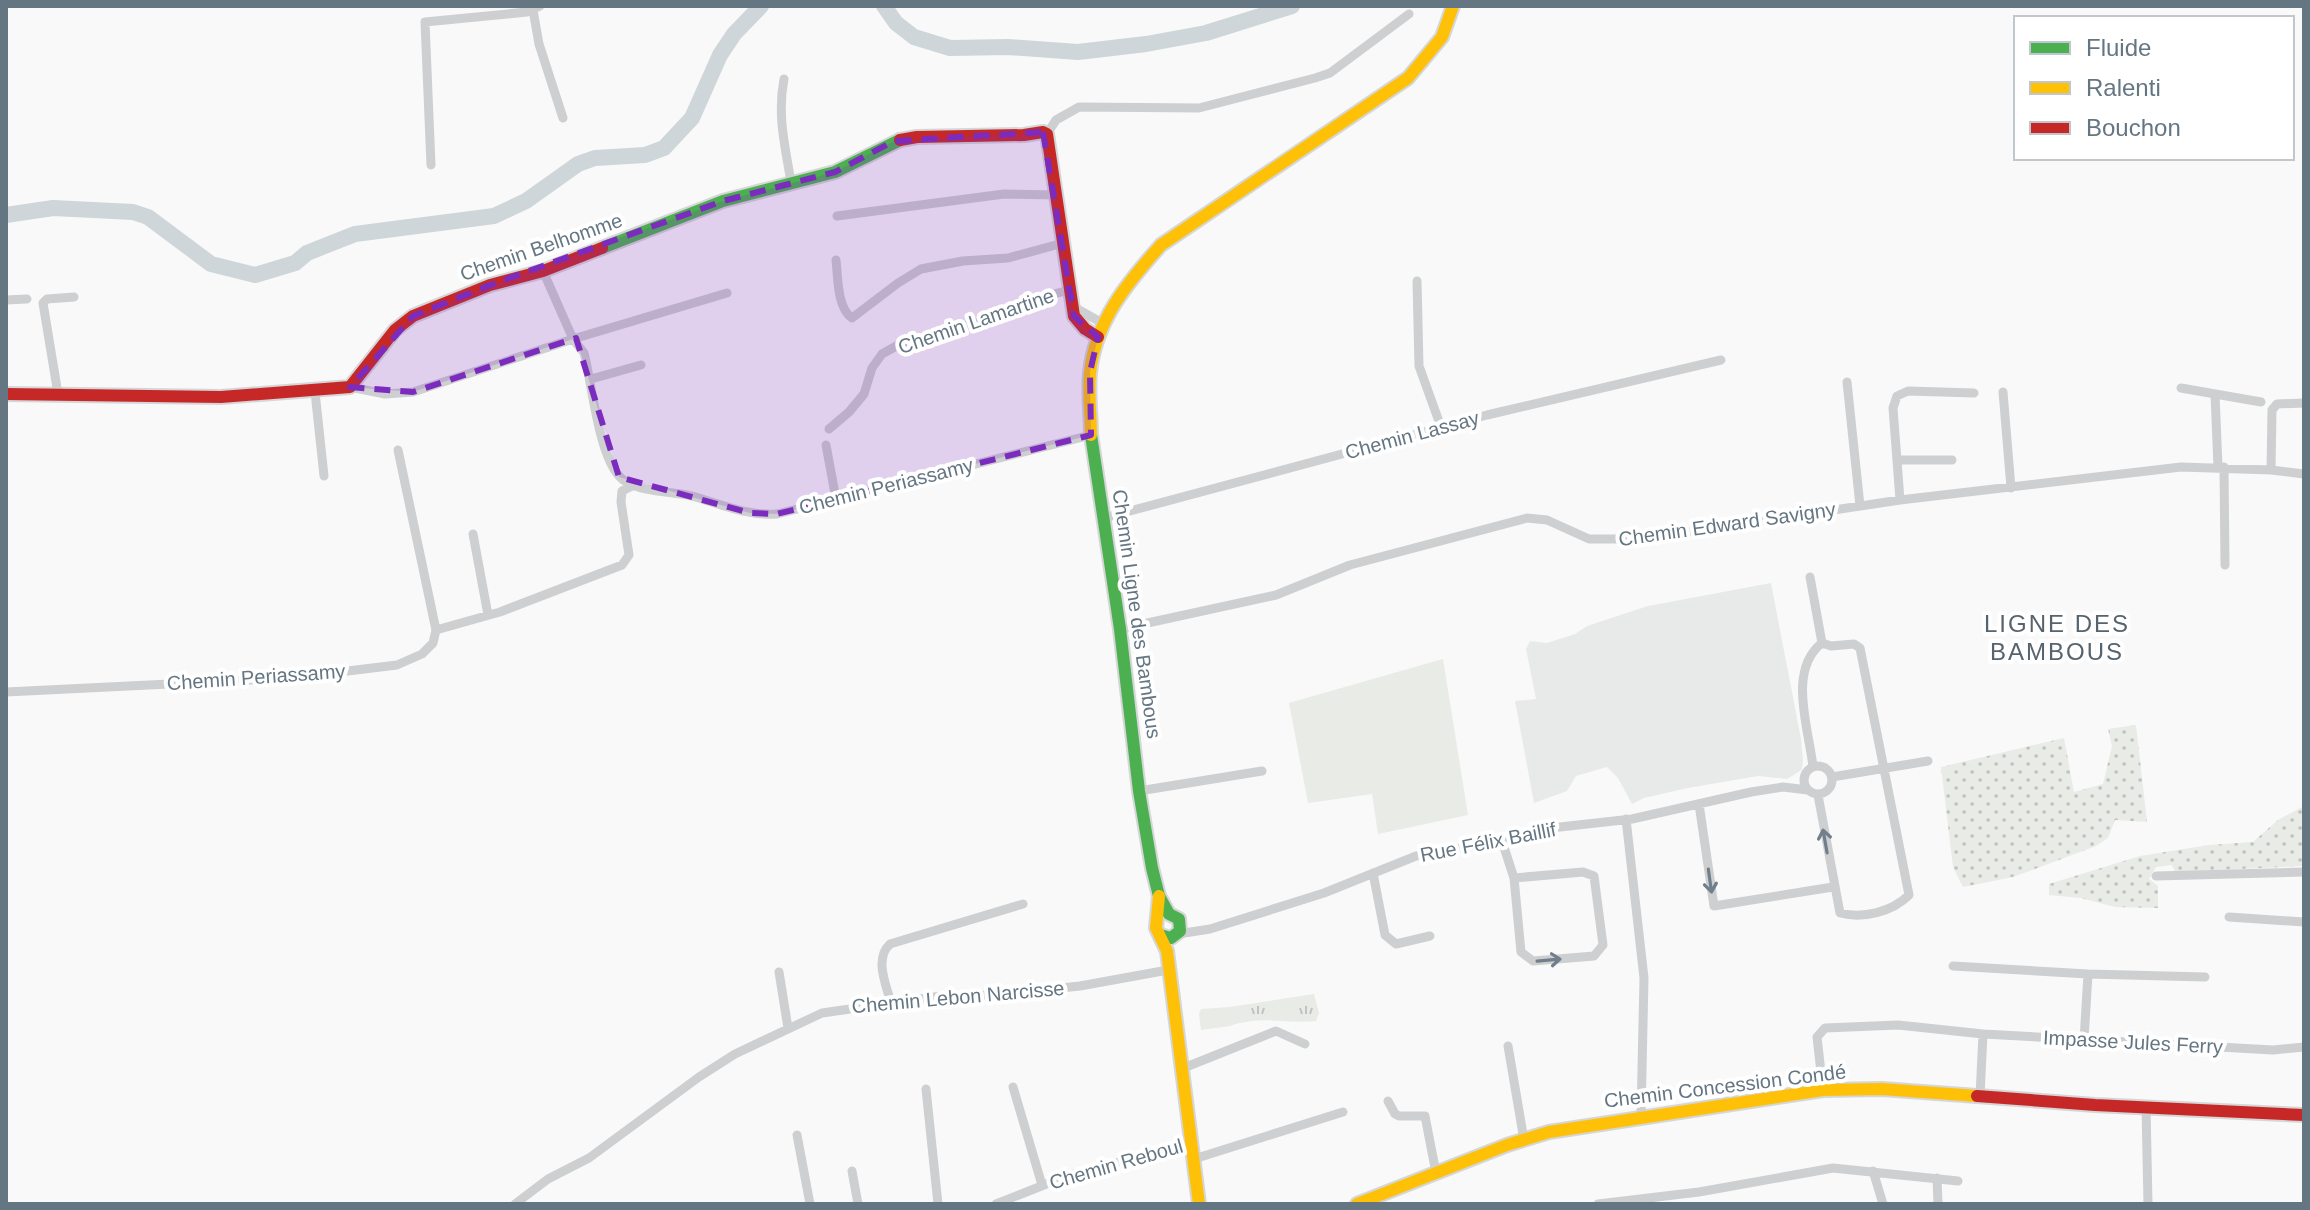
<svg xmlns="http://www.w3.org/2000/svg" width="2310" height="1210" font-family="Helvetica,sans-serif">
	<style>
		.built { fill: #e8e9e9 }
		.grass { fill: url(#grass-dots) }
		.park { fill: url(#park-tufts) }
		.garden { fill: #e8ebe6 }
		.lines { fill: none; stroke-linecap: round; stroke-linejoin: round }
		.river { stroke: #ced6d9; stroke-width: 16 }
		.fast-casing { stroke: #d5d6d7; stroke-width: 16 }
		.slow-casing { stroke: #d5d6d7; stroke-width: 16 }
		.jam-casing { stroke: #d5d6d7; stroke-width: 16 }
		.street { stroke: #cecfd0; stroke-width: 9 }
		.fast { stroke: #4caf50; stroke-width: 12 }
		.slow { stroke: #ffc107; stroke-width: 12 }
		.jam { stroke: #c62828; stroke-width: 12 }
		.oneway { stroke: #707f8b }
		.marked { fill: #7b2cbf; fill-opacity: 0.2; stroke: #7b2cbf; stroke-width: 6; stroke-dasharray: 16 10; stroke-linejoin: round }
		.labels { text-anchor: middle; stroke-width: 8; stroke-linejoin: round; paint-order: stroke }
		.street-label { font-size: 20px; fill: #657683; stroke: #fff }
		.quarter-label { font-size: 24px; letter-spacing: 2px; fill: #57646e; stroke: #fff }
	</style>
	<defs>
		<pattern id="grass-dots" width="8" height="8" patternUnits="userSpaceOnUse" patternTransform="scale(2)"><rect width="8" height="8" fill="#e8ebe6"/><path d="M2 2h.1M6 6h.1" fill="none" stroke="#c0c3c0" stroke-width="1.8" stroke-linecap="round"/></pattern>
		<pattern id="park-tufts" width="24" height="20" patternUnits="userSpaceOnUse" patternTransform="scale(2)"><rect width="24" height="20" fill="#e8ebe6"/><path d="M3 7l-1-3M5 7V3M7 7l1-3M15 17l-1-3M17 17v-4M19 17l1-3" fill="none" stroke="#c0c3c0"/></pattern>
	</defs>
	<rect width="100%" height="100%" fill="#f9f9f9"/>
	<!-- built -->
	<path class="built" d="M 1771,583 L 1801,739 L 1803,761 L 1802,769 L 1797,773 L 1787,779 L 1758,776 L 1688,788 L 1644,798 L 1632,804 L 1618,778 L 1607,767 L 1576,776 L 1567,791 L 1534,803 L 1515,701 L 1536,699 L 1526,649 L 1530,641 L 1547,643 L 1575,634 L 1587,626 L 1648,606 Z"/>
	<!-- grass -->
	<path class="grass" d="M 2136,725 L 2147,822 L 2115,820 L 2108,838 L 2096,846 L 2013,877 L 1963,887 L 1953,867 L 1941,767 L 2064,738 L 2074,792 L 2103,784 L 2112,746 L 2108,729 Z
		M 2304,806 L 2304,866 L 2175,872 L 2172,865 L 2156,867 L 2149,879 L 2158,886 L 2158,908 L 2115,907 L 2081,898 L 2049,895 L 2049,884 L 2140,856 L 2209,845 L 2253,842 L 2278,820 Z"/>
	<!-- park -->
	<path class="park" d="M 1314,994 L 1319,1013 L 1316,1021 C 1285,1024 1262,1015 1230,1026 L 1230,1007 Z"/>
	<!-- garden -->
	<path class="garden" d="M 1443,659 L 1468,815 L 1378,834 L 1372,794 L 1308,803 L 1289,703 Z
		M 1230,1007 L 1230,1026 L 1201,1030 L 1199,1014 L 1201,1009 Z"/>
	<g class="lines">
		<!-- river -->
		<path class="river" d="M 884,6 L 896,23 L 914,37 L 950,48 L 1008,47 L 1078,52 L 1146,44 L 1206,33 L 1292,6
			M 6,215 L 53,208 L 133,212 L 148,217 L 211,264 L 255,275 L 295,263 L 307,253 L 355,234 L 494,216 L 526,201 L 578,164 L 595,158 L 645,155 L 664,148 L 692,118 L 720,55 L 734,34 L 761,6"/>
		<defs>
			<path id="fast" d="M 602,248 L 723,201 L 835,172 L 900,140
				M 1091,435 L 1120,629 L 1139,791 L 1152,868 L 1159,896 L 1169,914
				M 1160,935 L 1171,938 L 1180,931 L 1179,919 L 1169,914"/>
			<path id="slow" d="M 1091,435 C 1091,415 1088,393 1090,373 C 1095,321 1128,282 1161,245 L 1408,78 L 1442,37 L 1453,6
				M 1159,896 L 1156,928 L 1167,951 L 1199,1204
				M 1357,1204 L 1507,1145 L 1549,1132 L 1823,1090 L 1882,1089 L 1977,1096"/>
			<path id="jam" d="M 900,140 L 917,137 L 1024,135 L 1043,132 L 1047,134 L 1074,316 L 1085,329 L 1098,337
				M 6,394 L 221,397 L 350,387 L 395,330 L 413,316 L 490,285 L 543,271 L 602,248
				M 1977,1096 L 2095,1105 L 2304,1115"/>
		</defs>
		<!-- fast casing -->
		<use href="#fast" class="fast-casing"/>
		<!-- slow casing -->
		<use href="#slow" class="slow-casing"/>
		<!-- jam casing -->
		<use href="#jam" class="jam-casing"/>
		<!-- street -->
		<path class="street" d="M 533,10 L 539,44 L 563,118
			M 784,79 C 777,115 785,146 791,182
			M 1047,134 L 1056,120 L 1079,107 L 1199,108 L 1315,78 L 1330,73 L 1409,14
			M 431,165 L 425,22 L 527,12 L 540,6
			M 837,216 L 1004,194 L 1057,195
			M 836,260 C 838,277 837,308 852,318 L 898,283 L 921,269 L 963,261 L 1008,258 L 1063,243
			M 543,271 L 573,339 L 584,353 C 592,382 599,466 625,481 C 645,493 671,491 692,496 C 720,504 747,516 777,514 L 1091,435
			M 1417,281 L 1419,366 L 1441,427
			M 6,300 L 27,299
			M 1072,306 L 1104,324
			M 591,379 L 641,365
			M 1847,382 L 1860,506
			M 350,387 L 385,394 L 413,392 L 573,339 L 727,293
			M 2181,388 L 2261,402
			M 315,392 L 324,476
			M 2003,392 L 2011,488
			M 58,394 L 43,303 L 47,299 L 74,297
			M 2215,394 L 2218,467
			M 829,429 L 849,412 L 864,394 L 872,368 L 882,354 L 900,344 L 987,320 L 1021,302 L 1070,290
			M 826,445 L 836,499
			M 398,450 L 436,630
			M 1897,460 L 1952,460
			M 2224,467 L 2225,565
			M 2271,470 L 2272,410 L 2277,404 L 2304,403
			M 1900,500 L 1893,408 L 1897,396 L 1908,391 L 1974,393
			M 1104,518 L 1487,415 L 1721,360
			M 473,534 L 488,615
			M 1810,577 L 1822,643
			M 1120,629 L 1276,595 L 1350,565 L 1527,518 L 1547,520 L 1589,539 L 1643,539 L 1900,500 L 2181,467 L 2271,470 L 2304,474
			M 6,692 L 290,678 L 397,665 L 422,654 L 433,643 L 436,630 L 500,612 L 622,565 L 629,555 L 621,502 L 622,491 L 634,485
			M1804 780a14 14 0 1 1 28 0a14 14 0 1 1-28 0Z
			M 1813,767 C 1809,729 1787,670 1822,643
			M 1832,777 L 1928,761
			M 1139,791 L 1262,771
			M 1818,795 L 1840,913 C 1863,919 1892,912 1909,895 L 1860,648 L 1854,644 L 1831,646 L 1822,643
			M 1699,804 L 1714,906 L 1833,887
			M 1626,819 L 1644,978 L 1641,1117
			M 1502,841 L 1514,878 L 1521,952 L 1533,961 L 1594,956 L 1603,945 L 1594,876 L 1583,872 L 1514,878
			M 1373,873 L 1385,935 L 1396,944 L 1430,936
			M 2156,876 L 2304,872
			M 2229,917 L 2304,922
			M 1178,934 L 1210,929 L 1324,893 L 1416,856 L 1502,841 L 1551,828 L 1632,819 L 1751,792 L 1783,787 L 1808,790
			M 1953,966 L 2088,974
			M 779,972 L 788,1028
			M 891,1003 C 886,984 874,959 890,944 L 1023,904
			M 2084,1040 L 2088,974 L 2205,977
			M 1508,1046 L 1524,1140
			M 1181,1069 L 1276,1031 L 1305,1044
			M 1013,1087 L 1042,1185
			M 926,1089 L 938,1204
			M 1823,1090 L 1817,1037 L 1825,1028 L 1898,1025 L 1983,1034 L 2273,1050 L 2304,1047
			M 1980,1096 L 1983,1034
			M 1388,1101 L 1395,1114 L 1399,1116 L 1425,1116 L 1436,1173
			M 2146,1107 L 2148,1204
			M 797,1135 L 810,1204
			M 1194,1159 L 1343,1112
			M 852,1171 L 858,1204
			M 1873,1171 L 1883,1204
			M 1937,1178 L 1938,1204
			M 515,1204 L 548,1179 L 589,1158 L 699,1077 L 735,1054 L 822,1013 L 941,996 L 995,995 L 1080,986 L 1168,970
			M 996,1204 L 1069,1175 L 1192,1143
			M 1598,1204 L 1699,1192 L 1833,1168 L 1958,1181"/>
		<!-- fast -->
		<use href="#fast" class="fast"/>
		<!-- slow -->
		<use href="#slow" class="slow"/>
		<!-- jam -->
		<use href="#jam" class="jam"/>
	</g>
	<!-- one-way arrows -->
	<defs><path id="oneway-shaft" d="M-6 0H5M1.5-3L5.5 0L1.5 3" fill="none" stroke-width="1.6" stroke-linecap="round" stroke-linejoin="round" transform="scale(2)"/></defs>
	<g class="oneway">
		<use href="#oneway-shaft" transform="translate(1825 841) rotate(-100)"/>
		<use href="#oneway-shaft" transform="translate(1710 881) rotate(82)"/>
		<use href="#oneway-shaft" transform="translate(1549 960) rotate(-5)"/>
	</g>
	<!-- marked area -->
	<path class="marked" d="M 1043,132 L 1074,316 L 1098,337 L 1090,372 L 1091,435 L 777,514 L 750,513 L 619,477 L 576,338 L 413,392 L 350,387 L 413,316 L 490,285 L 723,201 L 835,172 L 894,141 Z"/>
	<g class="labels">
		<!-- street labels -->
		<g class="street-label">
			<text transform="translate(541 247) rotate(-19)" y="7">Chemin Belhomme</text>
			<text transform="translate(976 321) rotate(-19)" y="7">Chemin Lamartine</text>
			<text transform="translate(1412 435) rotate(-15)" y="7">Chemin Lassay</text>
			<text transform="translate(886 486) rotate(-14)" y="7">Chemin Periassamy</text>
			<text transform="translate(1727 524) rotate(-8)" y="7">Chemin Edward Savigny</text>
			<text transform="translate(1137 614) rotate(82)" y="7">Chemin Ligne des Bambous</text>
			<text transform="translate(256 677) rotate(-4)" y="7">Chemin Periassamy</text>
			<text transform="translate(1488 842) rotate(-11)" y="7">Rue Félix Baillif</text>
			<text transform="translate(958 997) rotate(-5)" y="7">Chemin Lebon Narcisse</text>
			<text transform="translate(2133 1042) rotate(3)" y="7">Impasse Jules Ferry</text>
			<text transform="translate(1725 1086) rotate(-7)" y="7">Chemin Concession Condé</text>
			<text transform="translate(1116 1164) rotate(-16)" y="7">Chemin Reboul</text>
		</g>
		<!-- quarter labels -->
		<g class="quarter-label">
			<text x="2057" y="632">LIGNE DES<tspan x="2057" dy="28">BAMBOUS</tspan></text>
		</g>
	</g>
	<!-- border -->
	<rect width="2310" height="1210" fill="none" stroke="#657683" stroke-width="16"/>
	<!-- legend -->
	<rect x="2014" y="16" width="280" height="144" fill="#ffffff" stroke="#c1c8cd" stroke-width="2"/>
	<rect x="2030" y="42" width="40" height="12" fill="#4caf50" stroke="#c1c8cd" stroke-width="2"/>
	<text x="2086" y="56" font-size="24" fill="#657683">Fluide</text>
	<rect x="2030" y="82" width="40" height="12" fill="#ffc107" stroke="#c1c8cd" stroke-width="2"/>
	<text x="2086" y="96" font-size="24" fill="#657683">Ralenti</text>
	<rect x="2030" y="122" width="40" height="12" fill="#c62828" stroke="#c1c8cd" stroke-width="2"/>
	<text x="2086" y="136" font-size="24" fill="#657683">Bouchon</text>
</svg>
